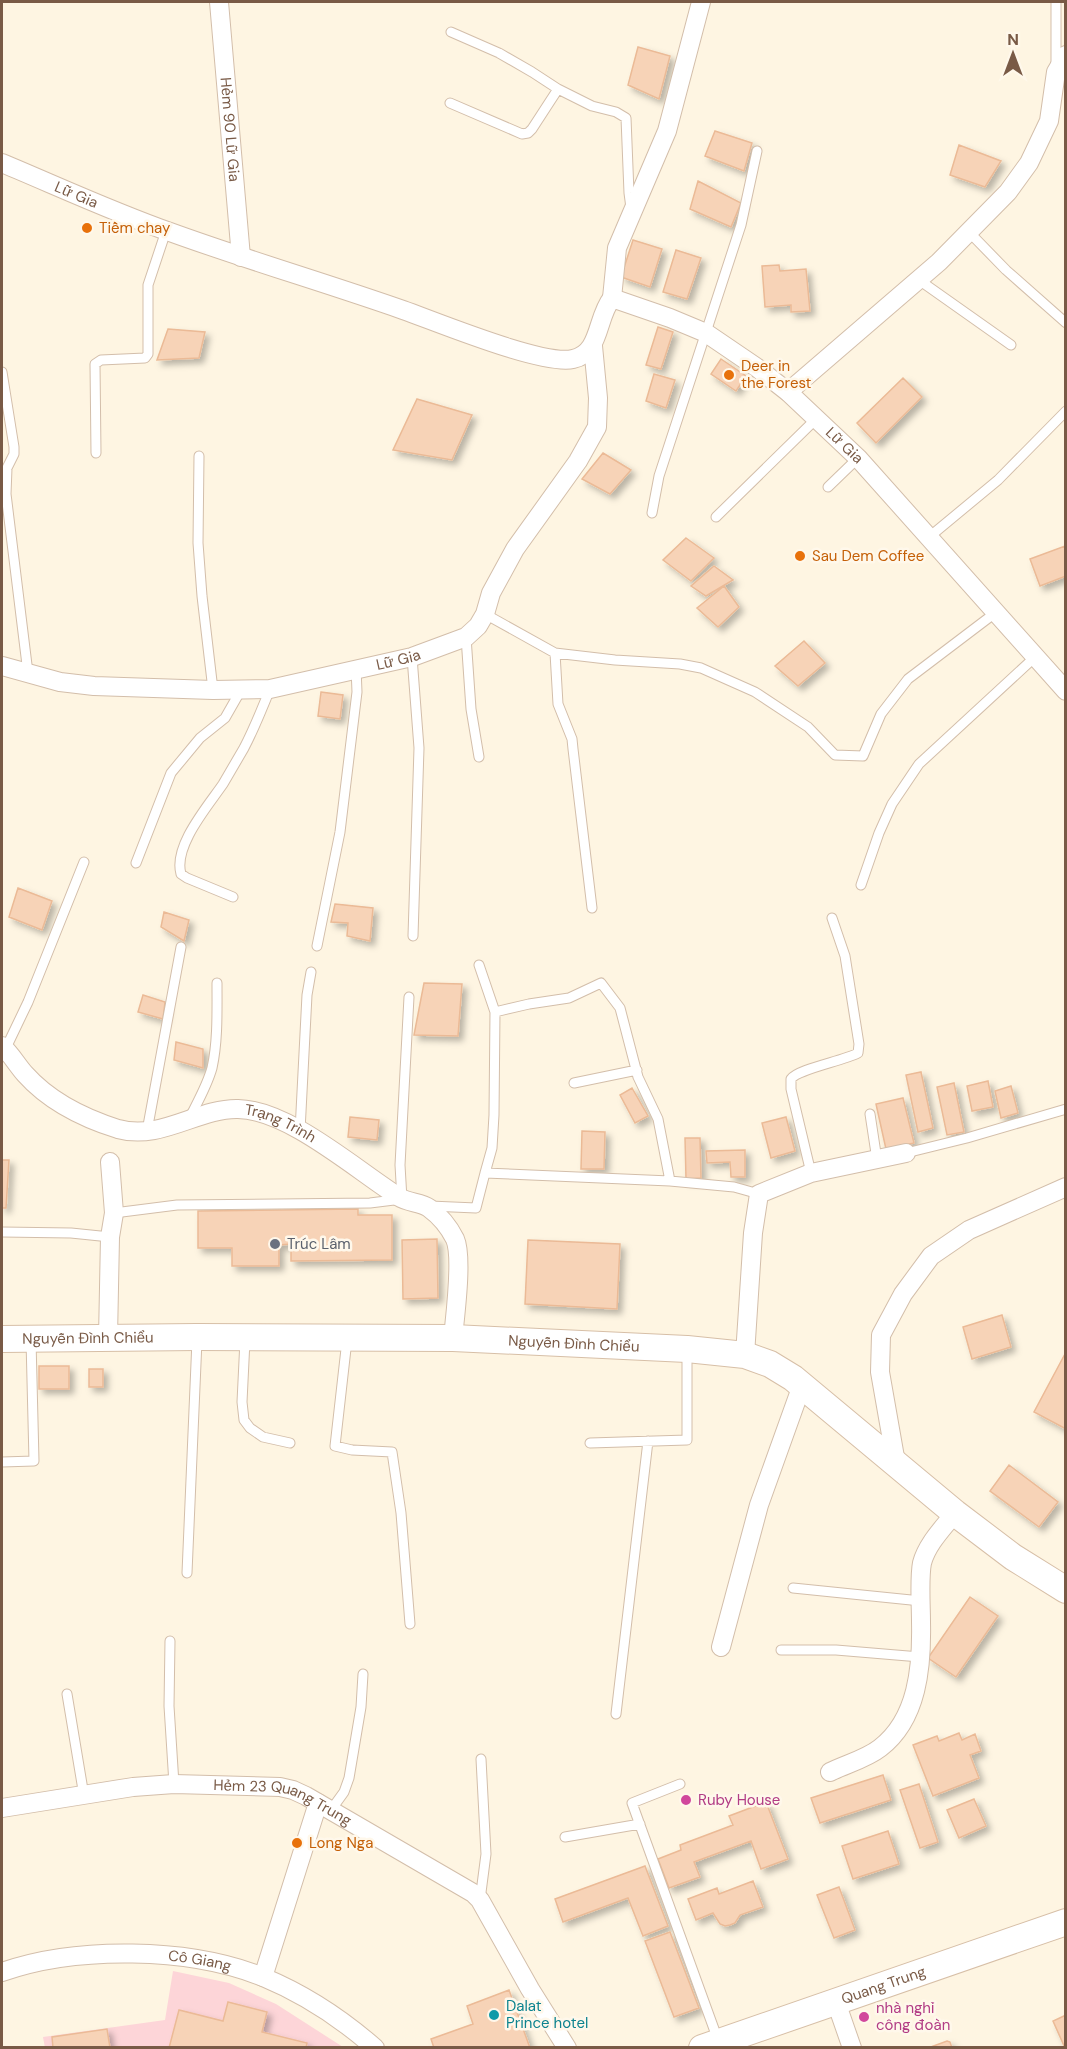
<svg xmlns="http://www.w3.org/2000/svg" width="1067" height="2049" font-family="'DM Sans',sans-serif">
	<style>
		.medical { fill: #fdd5d8 }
		.building { fill: #f7d3b7; stroke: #ebba96; stroke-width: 1.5; filter: url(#shadow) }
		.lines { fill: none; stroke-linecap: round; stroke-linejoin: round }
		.service-casing { stroke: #d3beaa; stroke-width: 11 }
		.minor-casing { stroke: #d3beaa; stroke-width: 20 }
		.secondary-casing { stroke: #d7bfa7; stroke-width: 28 }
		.service { stroke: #fff; stroke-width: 9 }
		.minor { stroke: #fff; stroke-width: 18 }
		.secondary { stroke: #fff; stroke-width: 26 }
		.food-dot { fill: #e8710a; stroke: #fff8eb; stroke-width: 2 }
		.worship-dot { fill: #6b7280; stroke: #fff8eb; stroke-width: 2 }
		.hotel-dot { fill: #d1479c; stroke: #fff8eb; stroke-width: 2 }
		.culture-dot { fill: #0f9aa8; stroke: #fff8eb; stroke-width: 2 }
		.labels { text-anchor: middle; stroke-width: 5; stroke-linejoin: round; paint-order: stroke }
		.street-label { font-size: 15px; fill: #795a46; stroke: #fff8eb }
		.food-label { font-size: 15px; fill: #c56008; stroke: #fff8eb; text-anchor: start }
		.worship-label { font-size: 15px; fill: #5b616d; stroke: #fff8eb; text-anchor: start }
		.hotel-label { font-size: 15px; fill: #b23c85; stroke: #fff8eb; text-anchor: start }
		.culture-label { font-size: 15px; fill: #0d838f; stroke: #fff8eb; text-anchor: start }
	</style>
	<defs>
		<filter id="shadow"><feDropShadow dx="4.5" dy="4.5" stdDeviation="3" flood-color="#0004"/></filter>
	</defs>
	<rect width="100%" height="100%" fill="#fef5e2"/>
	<!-- medical -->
	<path class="medical" d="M 173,1971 L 229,1983 L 276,2004 L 343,2047 L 45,2048 L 43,2037 L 165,2020 Z"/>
	<!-- building -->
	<path class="building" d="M 638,47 L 670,56 L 659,99 L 628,85 Z
		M 715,131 L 752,143 L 744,171 L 705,156 Z
		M 959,145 L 1001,161 L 985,187 L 950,175 Z
		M 698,181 L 741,203 L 731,227 L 690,209 Z
		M 633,240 L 662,249 L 650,287 L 621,277 Z
		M 676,250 L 701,258 L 687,299 L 663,292 Z
		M 779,265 L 780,271 L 806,269 L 810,311 L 791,312 L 791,305 L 765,307 L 762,266 Z
		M 658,327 L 673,332 L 661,369 L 646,365 Z
		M 168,329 L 205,332 L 199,358 L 157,360 Z
		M 721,359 L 746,376 L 736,391 L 711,374 Z
		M 654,374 L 675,380 L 666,408 L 646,401 Z
		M 903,378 L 922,397 L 876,443 L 857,423 Z
		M 417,399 L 472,415 L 452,460 L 393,450 Z
		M 603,453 L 631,470 L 610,494 L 582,479 Z
		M 686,538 L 714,558 L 691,581 L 663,560 Z
		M 1065,546 L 1066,576 L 1040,586 L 1030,559 Z
		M 714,566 L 733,580 L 706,596 L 691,586 Z
		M 724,586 L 739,607 L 718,627 L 697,608 Z
		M 804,641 L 825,663 L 798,686 L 775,666 Z
		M 321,692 L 343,695 L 340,719 L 318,716 Z
		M 18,888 L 52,901 L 42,930 L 9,917 Z
		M 335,904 L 373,908 L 370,941 L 347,936 L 348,923 L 331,922 Z
		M 164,912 L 189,920 L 184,941 L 161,927 Z
		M 424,983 L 462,984 L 458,1036 L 414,1035 Z
		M 143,995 L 165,1002 L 163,1019 L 138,1012 Z
		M 176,1042 L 203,1049 L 203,1068 L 174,1060 Z
		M 921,1072 L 933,1128 L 918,1132 L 906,1075 Z
		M 988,1081 L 993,1107 L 972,1111 L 967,1086 Z
		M 954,1083 L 964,1132 L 947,1135 L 937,1087 Z
		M 1011,1086 L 1018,1113 L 1001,1118 L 995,1091 Z
		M 632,1088 L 648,1116 L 635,1123 L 620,1095 Z
		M 903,1098 L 914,1143 L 886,1149 L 876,1104 Z
		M 350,1117 L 379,1120 L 377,1140 L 348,1137 Z
		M 786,1117 L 795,1151 L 771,1158 L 762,1123 Z
		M 582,1131 L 605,1132 L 604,1169 L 581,1169 Z
		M 685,1138 L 700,1138 L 701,1178 L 686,1179 Z
		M 745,1150 L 745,1177 L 731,1177 L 730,1162 L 707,1163 L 706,1151 Z
		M 2,1160 L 9,1160 L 6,1208 L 2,1208 Z
		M 358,1209 L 358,1215 L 392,1215 L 392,1260 L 291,1261 L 291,1244 L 279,1245 L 279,1266 L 232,1266 L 232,1248 L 198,1248 L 198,1211 Z
		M 437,1239 L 438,1298 L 403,1299 L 402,1240 Z
		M 528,1240 L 620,1244 L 617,1309 L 525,1304 Z
		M 1002,1315 L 1011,1347 L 972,1359 L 963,1327 Z
		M 1066,1352 L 1066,1429 L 1034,1412 Z
		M 39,1366 L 69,1366 L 69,1389 L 39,1389 Z
		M 89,1369 L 103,1369 L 103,1387 L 89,1387 Z
		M 1009,1465 L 1058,1502 L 1039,1527 L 990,1491 Z
		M 970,1597 L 998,1616 L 956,1677 L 928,1658 Z
		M 959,1733 L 962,1740 L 975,1734 L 981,1751 L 970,1755 L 979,1778 L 933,1796 L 913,1745 L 937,1736 L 939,1741 Z
		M 883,1775 L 891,1800 L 820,1823 L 811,1798 Z
		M 919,1784 L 938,1842 L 920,1848 L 900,1790 Z
		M 974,1799 L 986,1826 L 959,1838 L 947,1810 Z
		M 766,1802 L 788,1859 L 761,1869 L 751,1841 L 694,1862 L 700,1877 L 669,1888 L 658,1859 L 681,1850 L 680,1845 L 733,1825 L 729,1816 Z
		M 888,1831 L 899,1864 L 853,1879 L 842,1846 Z
		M 645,1866 L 668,1926 L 643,1936 L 628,1898 L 563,1922 L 555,1899 Z
		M 753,1881 L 763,1907 L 740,1915 L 735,1923 L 730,1925 L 725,1926 L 720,1924 L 713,1913 L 696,1920 L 688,1899 L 717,1888 L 719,1894 Z
		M 839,1887 L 855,1930 L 834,1938 L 817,1895 Z
		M 670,1932 L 699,2008 L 674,2017 L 645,1941 Z
		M 509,1990 L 530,2048 L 434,2048 L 431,2039 L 473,2024 L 467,2006 Z
		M 228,2002 L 267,2012 L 262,2032 L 307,2043 L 306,2048 L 169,2048 L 179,2010 L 223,2021 Z
		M 1066,2015 L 1066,2048 L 1065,2048 L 1053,2021 Z
		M 107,2029 L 110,2048 L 53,2048 L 52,2037 Z
		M 947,2041 L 950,2042 L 952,2048 L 928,2048 Z"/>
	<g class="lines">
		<defs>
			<path id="service" d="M 1056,2 L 1056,65
				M 451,32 L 499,53 L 532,72 L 558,89 L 592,106 L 616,112 L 626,118 L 629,193 L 631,208
				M 450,103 L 522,134 L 528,133 L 532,129 L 558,89
				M 969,232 L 1006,270 L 1066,323
				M 919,280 L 1011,345
				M 2,372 L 14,447 L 14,454 L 7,468 L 6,494 L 28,673
				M 96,453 L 95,364 L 101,360 L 145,358 L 148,354 L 148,285 L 166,231
				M 199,456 L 198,543 L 202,596 L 213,690
				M 828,487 L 858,458
				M 652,513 L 659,476 L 741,225 L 757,151
				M 716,517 L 816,419
				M 928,538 L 998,480 L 1066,411
				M 485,614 L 555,653 L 615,660 L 680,664 L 701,668 L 755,692 L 808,727 L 835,755 L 863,756 L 881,714 L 908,679 L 995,613
				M 466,637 L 471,709 L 479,757
				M 555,653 L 558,704 L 572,739 L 573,749 L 592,908
				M 412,657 L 419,748 L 413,936
				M 136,863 L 171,773 L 200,738 L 225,718 L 241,690
				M 861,885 L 879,833 L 892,804 L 919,764 L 1035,657
				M 233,897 L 187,878 L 181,874 C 173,846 208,806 223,784 C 230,772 237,760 244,748 C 254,729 262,709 270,689
				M 317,946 L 340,832 L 357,692 L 356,668
				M 479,965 L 495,1012 L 494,1115 L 492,1148 L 485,1173
				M 495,1012 L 529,1004 L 569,998 L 601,983 L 620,1008 L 638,1077 L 658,1119 L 670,1181
				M 5,1050 L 28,1002 L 84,862
				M 574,1083 L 637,1070
				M 870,1114 L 877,1160
				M 189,1119 C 197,1103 207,1086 212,1068 C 218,1041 217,1010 217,983
				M 147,1131 L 181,947
				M 300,1131 L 307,995 L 311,972
				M 906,1153 L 967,1138 L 1066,1109
				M 811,1173 L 791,1089 L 791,1079 C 798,1069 843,1061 858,1053 L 859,1044 L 845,956 L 832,918
				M 430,1206 L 476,1208 L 485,1173 L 670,1181 L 734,1187 L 759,1194
				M 114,1213 L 177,1205 L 370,1203 L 402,1199 L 400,1165 L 409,997
				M 2,1232 L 71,1233 L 110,1237
				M 245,1340 L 242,1402 L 244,1420 L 250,1428 L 263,1437 L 290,1443
				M 347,1340 L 335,1446 L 352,1450 L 392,1452 L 401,1513 L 410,1624
				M 590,1443 L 687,1440 L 687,1352
				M 2,1462 L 34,1461 L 31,1340
				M 187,1573 L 197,1340
				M 793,1588 L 921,1601
				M 170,1641 L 169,1706 L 174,1784
				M 781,1650 L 836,1650 L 920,1657
				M 67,1694 L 84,1796
				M 616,1714 L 648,1441
				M 680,1784 L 632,1803 L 718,2040
				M 331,1810 L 344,1792 L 349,1778 L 361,1707 L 363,1674
				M 565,1837 L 640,1824
				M 480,1900 L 486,1854 L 481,1759"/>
			<g id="minor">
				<path id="s1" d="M 219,2 L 241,257"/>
				<path id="s2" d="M 2,163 C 57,186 113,212 170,232 C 247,260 326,283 403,310 C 437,322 543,366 573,359 C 601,353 596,318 612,298 L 670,318 L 706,333 L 756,367 L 788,392 L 858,458 L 1066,691"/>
				<path d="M 612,298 L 617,248 L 667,131 L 701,2"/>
				<path d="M 788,392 L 939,262 L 1008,192 L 1029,163 L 1049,121 L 1056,72 L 1066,55"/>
				<path id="s3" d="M 2,666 L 60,682 L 94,686 L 213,690 L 270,689 L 412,657 L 466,637 L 478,626 L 485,614 L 491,593 L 515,549 L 578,461 L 597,427 L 598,398 L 593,346"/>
				<path id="s4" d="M 2,1046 C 11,1054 17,1065 25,1074 C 49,1101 83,1118 118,1129 C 161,1141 198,1108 238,1109 C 289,1110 356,1170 399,1197 C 408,1203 421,1202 429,1208 C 440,1216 449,1227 455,1239 C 463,1257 455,1316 453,1338"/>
				<path d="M 108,1338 L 110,1237 L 114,1213 L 110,1162"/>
				<path d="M 745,1355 L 753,1233 L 759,1194 L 811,1173 L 906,1153"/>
				<path d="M 896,1463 L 880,1372 L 881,1335 L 903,1294 L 931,1256 L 969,1230 L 1066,1187"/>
				<path d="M 721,1647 L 759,1505 L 802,1385"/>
				<path d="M 830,1772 C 846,1764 866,1759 880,1748 C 918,1719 922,1666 921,1622 C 921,1606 919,1578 922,1563 C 927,1544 943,1528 955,1513"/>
				<path id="s5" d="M 2,1808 L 133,1787 L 174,1784 L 280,1787 L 293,1790 L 306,1796 L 473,1893 L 480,1900 L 530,1989 L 567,2048"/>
				<path id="s6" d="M 2,1972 C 76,1946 189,1947 263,1977 C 304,1994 342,2019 375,2048"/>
				<path d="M 263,1977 L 318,1803"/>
				<path d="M 836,2002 L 852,2048"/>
			</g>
			<g id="secondary">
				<path id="s7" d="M 2,1339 L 197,1337 L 453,1338 L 687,1349 L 745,1355 L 770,1364 L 793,1378 L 955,1513 L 1013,1557 L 1066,1590"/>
				<path id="s8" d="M 702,2048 L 1066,1922"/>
			</g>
		</defs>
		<!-- service casing -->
		<use href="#service" class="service-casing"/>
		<!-- minor casing -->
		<use href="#minor" class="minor-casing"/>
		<!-- secondary casing -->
		<use href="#secondary" class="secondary-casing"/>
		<!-- service -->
		<use href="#service" class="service"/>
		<!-- minor -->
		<use href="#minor" class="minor"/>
		<!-- secondary -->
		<use href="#secondary" class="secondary"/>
	</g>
	<!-- markers -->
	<g class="food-dot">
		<circle cx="87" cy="228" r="6"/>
		<circle cx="729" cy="375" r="6"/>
		<circle cx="800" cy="556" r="6"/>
		<circle cx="297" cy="1843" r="6"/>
	</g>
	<circle class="worship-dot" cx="275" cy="1244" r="6"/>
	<g class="hotel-dot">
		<circle cx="686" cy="1800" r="6"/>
		<circle cx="864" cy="2017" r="6"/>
	</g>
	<circle class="culture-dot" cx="494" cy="2015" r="6"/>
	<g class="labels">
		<!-- street labels -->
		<g class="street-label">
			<text dy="5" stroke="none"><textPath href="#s1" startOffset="128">Hẻm 90 Lữ Gia</textPath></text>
			<text dy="5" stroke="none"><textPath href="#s2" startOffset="81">Lữ Gia</textPath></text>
			<text dy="5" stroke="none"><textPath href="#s2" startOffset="960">Lữ Gia</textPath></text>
			<text dy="5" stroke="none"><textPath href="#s3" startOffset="402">Lữ Gia</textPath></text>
			<text dy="5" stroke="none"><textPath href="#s4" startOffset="314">Trạng Trình</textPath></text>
			<text dy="5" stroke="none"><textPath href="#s7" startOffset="86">Nguyễn Đình Chiểu</textPath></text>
			<text dy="5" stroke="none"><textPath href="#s7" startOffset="572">Nguyễn Đình Chiểu</textPath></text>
			<text dy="5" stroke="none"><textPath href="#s5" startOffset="286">Hẻm 23 Quang Trung</textPath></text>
			<text dy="5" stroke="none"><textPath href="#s6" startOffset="200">Cô Giang</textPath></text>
			<text dy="5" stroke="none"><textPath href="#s8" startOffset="192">Quang Trung</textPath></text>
		</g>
		<!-- food labels -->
		<g class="food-label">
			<text x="99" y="233">Tiềm chay</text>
			<text x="741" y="371">Deer in<tspan x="741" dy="17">the Forest</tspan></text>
			<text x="812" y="561">Sau Dem Coffee</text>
			<text x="309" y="1848">Long Nga</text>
		</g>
		<!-- worship labels -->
		<g class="worship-label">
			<text x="287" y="1249">Trúc Lâm</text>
		</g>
		<!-- hotel labels -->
		<g class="hotel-label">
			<text x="698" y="1805">Ruby House</text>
			<text x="876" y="2013">nhà nghỉ<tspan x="876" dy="17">công đoàn</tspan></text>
		</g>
		<!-- culture labels -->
		<g class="culture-label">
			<text x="506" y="2011">Dalat<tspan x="506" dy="17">Prince hotel</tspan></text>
		</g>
	</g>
	<!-- border -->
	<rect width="1067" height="2049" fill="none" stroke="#795a46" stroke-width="6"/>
	<!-- north arrow -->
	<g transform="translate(1013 54)" stroke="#fff8eb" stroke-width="4.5" paint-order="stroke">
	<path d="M0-4.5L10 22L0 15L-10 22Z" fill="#795a46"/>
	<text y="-9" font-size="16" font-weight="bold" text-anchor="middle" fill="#795a46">N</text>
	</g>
</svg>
